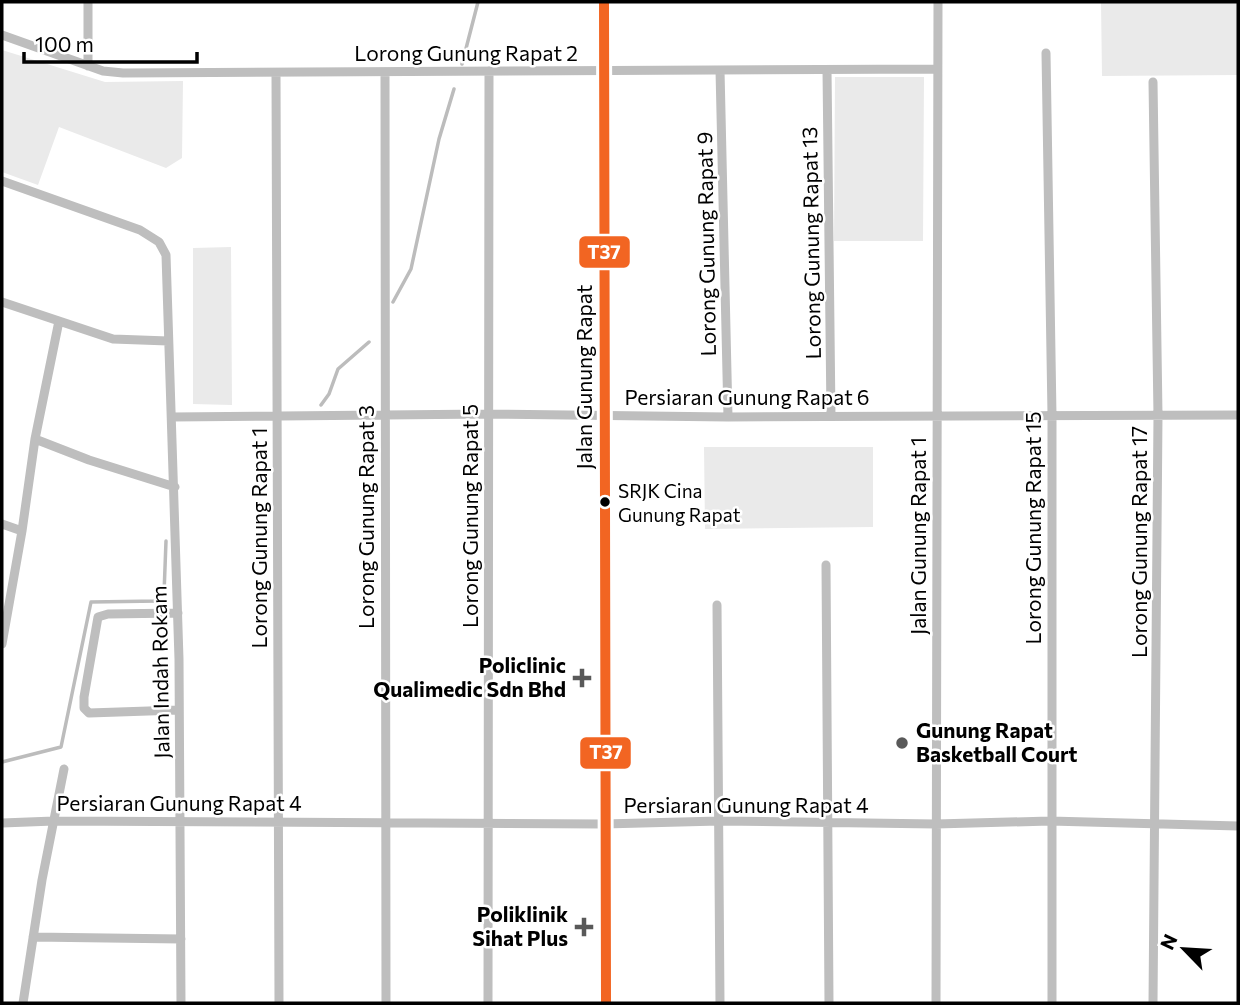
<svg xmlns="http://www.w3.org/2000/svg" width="1240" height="1005" font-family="Commissioner,sans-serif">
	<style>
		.green { fill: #eaeaea }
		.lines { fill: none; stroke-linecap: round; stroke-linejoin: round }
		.stream { stroke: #bcbcbc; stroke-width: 3.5 }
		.minor { stroke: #bebebe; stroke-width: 9 }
		.tertiary { stroke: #bebebe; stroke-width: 10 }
		.bus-1-casing { stroke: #fff; stroke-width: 16 }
		.bus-1 { stroke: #f26522; stroke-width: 10 }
		.bus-dot { fill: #000; stroke: #fff; stroke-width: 2.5 }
		.poi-dot { fill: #595959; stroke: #fff; stroke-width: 2.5 }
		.labels { text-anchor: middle; stroke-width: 5; stroke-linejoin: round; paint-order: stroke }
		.bus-label { font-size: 19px; fill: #000; stroke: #fff; text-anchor: start }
		.street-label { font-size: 21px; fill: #000; stroke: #fff }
		.poi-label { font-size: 21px; font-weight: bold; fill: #000; stroke: #fff; text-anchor: end }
		.line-badge { stroke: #fff; stroke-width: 2.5 }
		.badge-label { font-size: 19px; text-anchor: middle; font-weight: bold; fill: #fff }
	</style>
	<rect width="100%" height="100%" fill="#fff"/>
	<!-- green -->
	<path class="green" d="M 1101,2 L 1238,2 L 1238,75 L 1102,76 Z
		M 2,50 L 105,82 L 183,81 L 182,158 L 166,168 L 59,127 L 38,185 L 2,172 Z
		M 835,77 L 924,77 L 923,241 L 834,241 Z
		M 231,247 L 232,405 L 193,404 L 193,248 Z
		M 704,447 L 873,447 L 873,527 L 705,529 Z"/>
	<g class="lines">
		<!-- stream -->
		<path class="stream" d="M 462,64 L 478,2
			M 393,302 L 411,269 L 439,139 L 454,89
			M 321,405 L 329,394 L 338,369 L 369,342
			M 2,762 L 61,747 L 91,602 L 158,601 L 164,594 L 166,541"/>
		<!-- minor -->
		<path class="minor" d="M 88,2 L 88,66
			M 2,35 L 103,71 L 123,73 L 937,69
			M 1046,53 L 1052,415 L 1052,1003
			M 720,70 L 728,417
			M 827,70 L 831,416
			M 385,72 L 386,1003
			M 276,73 L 279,1003
			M 2,181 L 140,230 L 159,242 L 166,255 L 179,659 L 181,1003
			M 2,302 L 113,339 L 168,341
			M 172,417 L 489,414 L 728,417 L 1238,415
			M 35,439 L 89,460 L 175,487
			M 2,524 L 22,531
			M 826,565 L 829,1003
			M 717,605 L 720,1003
			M 178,613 L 108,614 L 98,617 L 84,697 L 84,708 L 89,713 L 178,710
			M 2,644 L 22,531 L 35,439 L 59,321
			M 2,823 L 54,821 L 604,824 L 719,821 L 936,824 L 1050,821 L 1238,826
			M 33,937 L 181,939
			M 23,1003 L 42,880 L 64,769
			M 488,1003 L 489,71
			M 936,1003 L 938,2
			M 1153,1003 L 1158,415 L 1153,82"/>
		<!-- tertiary -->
		<path class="tertiary" d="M 604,2 L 606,1003"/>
		<defs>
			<path id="bus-1" d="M 604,2 L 606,1003"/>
		</defs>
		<!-- bus-1 casing -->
		<use href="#bus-1" class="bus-1-casing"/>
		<!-- bus-1 -->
		<use href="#bus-1" class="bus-1"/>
	</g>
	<!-- markers -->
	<circle class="bus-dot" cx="605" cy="502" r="6"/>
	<g class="poi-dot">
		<path d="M578.5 667.5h7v7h7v7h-7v7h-7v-7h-7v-7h7z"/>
		<circle cx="902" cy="743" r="7"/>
		<path d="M580.5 916.5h7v7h7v7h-7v7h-7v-7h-7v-7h7z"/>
	</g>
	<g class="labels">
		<!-- bus labels -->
		<g class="bus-label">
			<text x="618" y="498">SRJK Cina<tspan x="618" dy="24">Gunung Rapat</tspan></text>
		</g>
		<!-- street labels -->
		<g class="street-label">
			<text x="466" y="61">Lorong Gunung Rapat 2</text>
			<text transform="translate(812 243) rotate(-91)" y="7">Lorong Gunung Rapat 13</text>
			<text transform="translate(707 244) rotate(-91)" y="7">Lorong Gunung Rapat 9</text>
			<text transform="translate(585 377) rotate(-90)" y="7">Jalan Gunung Rapat</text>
			<text x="747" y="405">Persiaran Gunung Rapat 6</text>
			<text transform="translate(471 516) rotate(-90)" y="7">Lorong Gunung Rapat 5</text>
			<text transform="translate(367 517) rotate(-90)" y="7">Lorong Gunung Rapat 3</text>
			<text transform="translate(1034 528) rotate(-90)" y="7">Lorong Gunung Rapat 15</text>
			<text transform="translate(919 536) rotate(-90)" y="7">Jalan Gunung Rapat 1</text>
			<text transform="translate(260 538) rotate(-90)" y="7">Lorong Gunung Rapat 1</text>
			<text transform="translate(1140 542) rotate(-90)" y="7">Lorong Gunung Rapat 17</text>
			<text transform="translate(161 672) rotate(-91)" y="7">Jalan Indah Rokam</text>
			<text x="179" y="811">Persiaran Gunung Rapat 4</text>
			<text x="746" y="813">Persiaran Gunung Rapat 4</text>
		</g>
		<!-- poi labels -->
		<g class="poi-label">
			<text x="566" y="673">Policlinic<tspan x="566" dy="24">Qualimedic Sdn Bhd</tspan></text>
			<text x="916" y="738" text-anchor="start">Gunung Rapat<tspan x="916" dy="24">Basketball Court</tspan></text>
			<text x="568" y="922">Poliklinik<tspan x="568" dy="24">Sihat Plus</tspan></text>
		</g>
	</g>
	<g class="line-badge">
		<rect x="578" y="235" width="53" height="34" rx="7" fill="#f26522"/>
		<rect x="579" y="736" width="53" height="34" rx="7" fill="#f26522"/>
	</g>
	<g class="badge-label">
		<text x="604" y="259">T37</text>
		<text x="606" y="759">T37</text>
	</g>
	<!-- border -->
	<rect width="1240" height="1005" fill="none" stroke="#000000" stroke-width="7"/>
	<!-- north arrow -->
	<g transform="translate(1184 949) rotate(295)" stroke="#ffffff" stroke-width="5" paint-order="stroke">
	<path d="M0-5L12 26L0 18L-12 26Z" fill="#000000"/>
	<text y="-10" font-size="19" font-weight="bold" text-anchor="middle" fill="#000000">N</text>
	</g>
	<!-- scale -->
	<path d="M24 52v10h173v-10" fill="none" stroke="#000000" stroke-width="3.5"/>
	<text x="35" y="52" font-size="21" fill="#000000" stroke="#ffffff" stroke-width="5" paint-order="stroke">100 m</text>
</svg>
